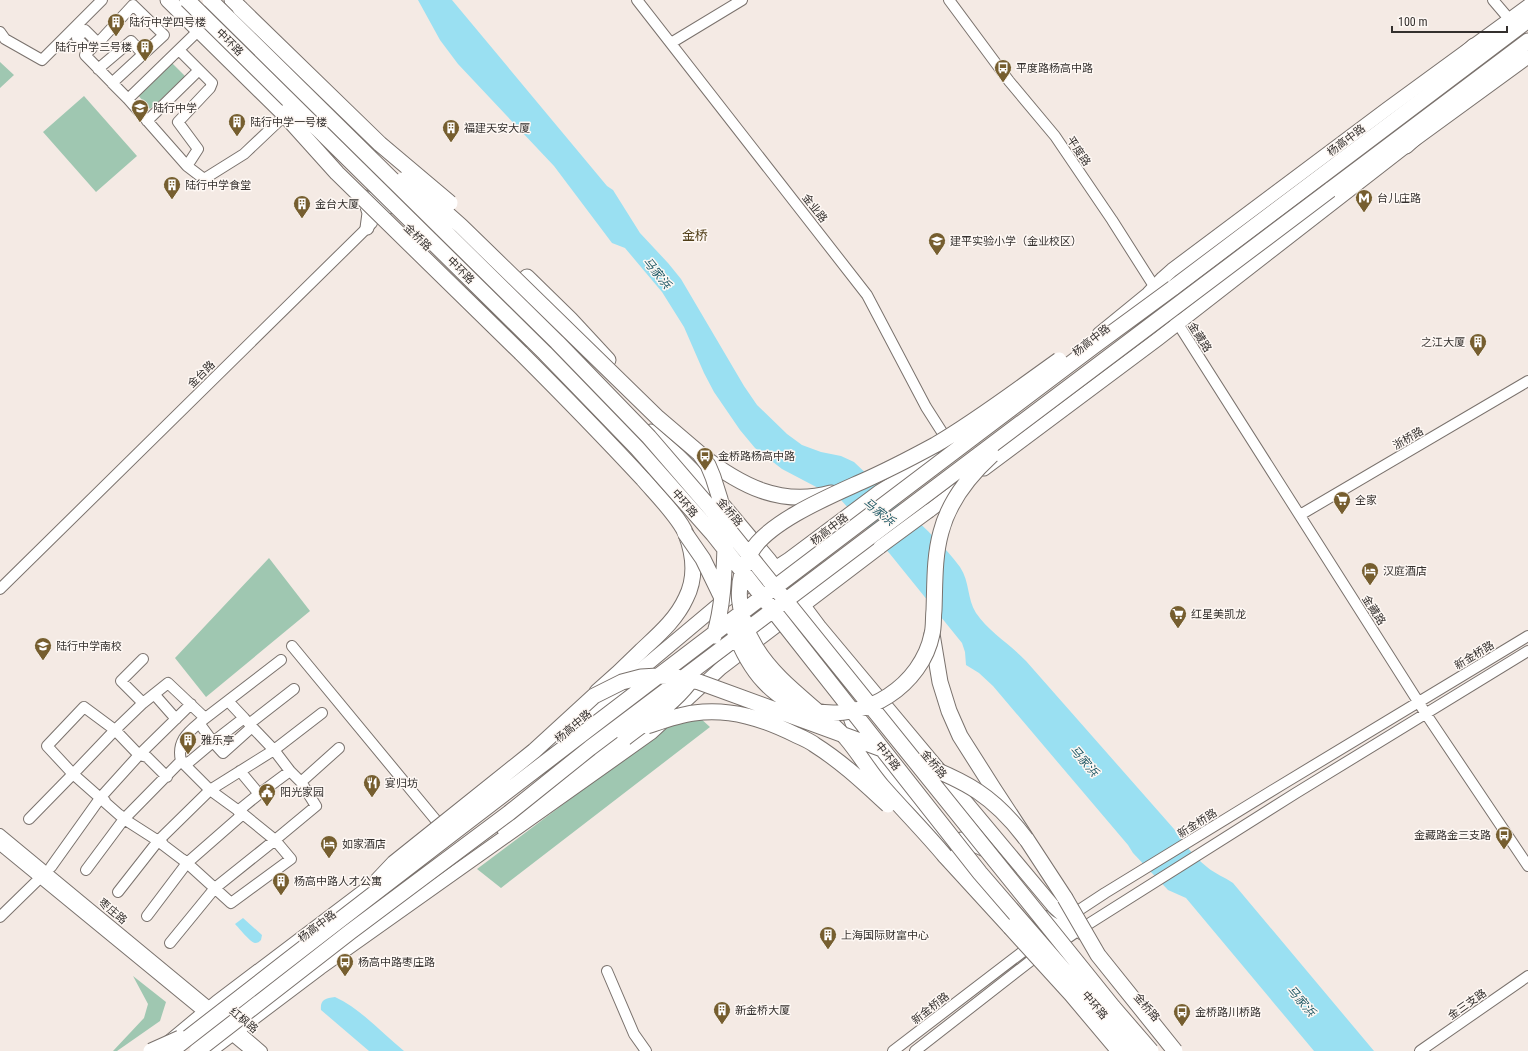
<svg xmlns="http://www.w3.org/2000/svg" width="1528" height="1051" font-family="'Roboto Condensed','Noto Sans SC',sans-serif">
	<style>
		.green { fill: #9fc7b1 }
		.water { fill: #9ae0f2 }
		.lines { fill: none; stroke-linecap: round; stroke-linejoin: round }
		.minor-casing { stroke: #7a726d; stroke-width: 12 }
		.major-casing { stroke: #7a726d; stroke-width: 15 }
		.highway-casing { stroke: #7a726d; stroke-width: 17 }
		.minor { stroke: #fff; stroke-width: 10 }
		.major { stroke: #fff; stroke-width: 13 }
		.highway { stroke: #fff; stroke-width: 15 }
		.major-bridge-casing { stroke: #7a726d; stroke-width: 15; stroke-linecap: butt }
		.highway-bridge-casing { stroke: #7a726d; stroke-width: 17; stroke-linecap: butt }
		.major-bridge { stroke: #fff; stroke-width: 13 }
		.highway-bridge { stroke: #fff; stroke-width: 15 }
		.labels { text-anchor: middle; stroke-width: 3; stroke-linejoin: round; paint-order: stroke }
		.poi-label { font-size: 11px; fill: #34302e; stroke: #fef8f4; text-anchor: start }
		.street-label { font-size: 11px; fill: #34302e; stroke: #fef8f4 }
		.water-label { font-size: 12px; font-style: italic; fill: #1d5764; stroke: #fef8f4 }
		.quarter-label { font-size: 13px; fill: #503e17; stroke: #fef8f4 }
	</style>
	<rect width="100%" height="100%" fill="#f4eae4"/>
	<!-- green -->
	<path class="green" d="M 0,62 L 14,75 L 0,88 Z
		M 171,62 L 186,77 L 150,109 L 137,94 Z
		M 84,96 L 137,156 L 96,192 L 43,132 Z
		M 269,558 L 310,611 L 206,697 L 175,658 Z
		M 690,709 L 710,727 L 501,888 L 477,869 Z
		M 133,976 L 166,1002 L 160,1021 L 117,1051 L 113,1051 L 144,1018 L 148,1004 Z"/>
	<!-- water -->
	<path class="water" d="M 418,0 L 452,0 L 607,186 L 613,190 L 640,233 L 668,263 L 681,279 L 744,386 L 757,405 L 787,434 L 802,445 L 821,452 L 841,456 L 854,462 C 872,479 890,496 908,512 C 926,529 945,547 960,567 C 970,582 967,599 976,613 C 989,632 1010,644 1026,661 L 1174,829 C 1184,843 1193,856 1207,867 C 1215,874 1225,877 1233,883 L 1374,1051 L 1314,1051 L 1186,898 L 1168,890 L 1133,853 L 1128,845 L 993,686 L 979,673 L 966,665 L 965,652 L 962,643 L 890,554 L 841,500 L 782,469 L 755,448 L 740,430 L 714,392 L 704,373 L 684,327 L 662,292 L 625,248 L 612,243 L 554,166 L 458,64 L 440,40 Z
		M 243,918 L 262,935 L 261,940 C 259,942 258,943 255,943 C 251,943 238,927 235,924 Z
		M 335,997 C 361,1009 382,1033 404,1051 L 369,1051 L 321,1010 C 320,1000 325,998 335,997 Z"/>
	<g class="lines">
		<defs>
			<path id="minor" d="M 637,0 L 867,295 L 926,407 L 949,443
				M 949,0 L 1009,81 L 1055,136 L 1112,220 L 1426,714 L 1528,866
				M 1493,0 L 1510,20
				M 0,32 L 5,39 L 42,60 L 102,0
				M 671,43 L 742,0
				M 92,48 L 85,55 L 128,99 L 187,166 L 198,149 L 178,122 L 210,88 L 212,83 L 179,50
				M 89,51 L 77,38 L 85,30 L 98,43 L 133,5 L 164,35 L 112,83 L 128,99 L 196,33
				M 98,69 L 131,41 L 143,54
				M 147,121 L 199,70
				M 187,166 L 204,179 L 244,154 L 282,118
				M 1300,515 L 1528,381
				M 0,589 L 372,223
				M 292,646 L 444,830
				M 143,659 L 121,681 L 143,703 L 115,730 L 84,707 L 47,746 L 73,774 L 115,730 L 139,755 L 191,704
				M 154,694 L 176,719
				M 228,701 L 244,718
				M 143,703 L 168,683 L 205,718 C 190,731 176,739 181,761 L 188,763 L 213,742 L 223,753 L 252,727 L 244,718 L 213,742 L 199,723 L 281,660
				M 249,724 L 294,689
				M 252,727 L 274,750 L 210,790 L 274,750
				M 290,771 L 301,782 L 339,748
				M 210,790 L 243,814 L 238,811 L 259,794 L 240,771
				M 259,794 L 290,771 L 274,750 L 322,713
				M 101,797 L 139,755 L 147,757 L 167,777
				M 29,819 L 73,774 L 124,819 L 181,761 L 210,790 L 158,841 L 187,863 L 243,814 L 275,840 L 316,806 L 301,782
				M 124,819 L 163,844
				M 0,834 L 214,1011
				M 0,845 L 251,1051
				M 51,867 L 101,797 L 105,801
				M 86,870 L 124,819 L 120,815
				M 118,892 L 158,841
				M 147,916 L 187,863 L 182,859
				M 1070,916 L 1105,893 L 1283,784 L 1528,636
				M 0,917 L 44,874
				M 170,943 L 215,888 L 275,840 L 291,859 L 231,903 L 187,863
				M 1056,946 L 1079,930 L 1296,793 L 1528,651
				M 607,971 L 634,1034 L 646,1051
				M 233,1026 L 262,1051
				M 893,1051 L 1055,927
				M 915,1051 L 1033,959 L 1042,954
				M 1420,1051 L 1528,976"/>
			<path id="major" d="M 362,196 L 388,207 L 401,205 L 415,212 L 426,224
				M 364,198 L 369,213 L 367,228
				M 1099,334 L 1148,294 L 1163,278 L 1172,270 L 1387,109 L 1528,6
				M 651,431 L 678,455 L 702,479 L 769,559 L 819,626 L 1054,907 L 1082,933
				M 984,469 L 1158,339 L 1406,146 L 1528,57
				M 929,511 L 961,487
				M 848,712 L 855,731 L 863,743 L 964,863
				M 551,745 L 718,605 L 789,559 L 880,491 L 947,450
				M 961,839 L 987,851
				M 1044,917 C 1053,927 1066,930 1079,930
				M 169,1042 L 217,1002 L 385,875
				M 210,1051 L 320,968 L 651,733 L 721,668 L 880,547"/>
			<path id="highway" d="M 168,0 L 283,113
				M 232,0 L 240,8
				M 1450,68 L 1474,46
				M 1406,146 L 1428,126
				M 1330,190 L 1528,41
				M 527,277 L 570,319 L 608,360
				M 1173,288 L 1528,20
				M 521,353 C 562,394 603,436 643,479 C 656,494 679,517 686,534 C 694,555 696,578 686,598 C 676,620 658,635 641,651 C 627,665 612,679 597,692
				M 701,455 C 740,485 780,507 831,493
				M 932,634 L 940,682 L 949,711 L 960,736 L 993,788 L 1065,898
				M 503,827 L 625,738
				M 945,856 L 1010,927"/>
		</defs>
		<!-- minor casing -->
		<use href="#minor" class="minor-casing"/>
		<!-- major casing -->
		<use href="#major" class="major-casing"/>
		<!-- highway casing -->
		<use href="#highway" class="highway-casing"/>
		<!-- minor -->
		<use href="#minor" class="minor"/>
		<!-- major -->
		<use href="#major" class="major"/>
		<!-- highway -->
		<use href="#highway" class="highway"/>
		<defs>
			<path id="major-bridge" d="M 880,547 L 929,511"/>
			<path id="highway-bridge" d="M 187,0 L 545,353 L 637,448 L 713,534 L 980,873 L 1134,1051
				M 210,0 L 557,342 L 649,437 L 724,524 L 1113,1007 L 1151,1051
				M 240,8 L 380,144 L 450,203
				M 283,113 L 337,173 L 521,353
				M 403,180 L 434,202 L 461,226 L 658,418 L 699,453 L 708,465 L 713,477 L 720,499 L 724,525
				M 685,533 L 703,559 L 721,596
				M 734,630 C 749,670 772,701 815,711 C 865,722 922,685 932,634 C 934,627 933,618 934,610 C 935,584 934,557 941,532 C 949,501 969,476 992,455
				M 714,636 C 723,607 724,576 725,547
				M 647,726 C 662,721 678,715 694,713 C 731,708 764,719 796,735 C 803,738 810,741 815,745 C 842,762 865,784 888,805
				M 625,738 C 647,721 672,705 689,683
				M 916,762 C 966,781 994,796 1026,839
				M 945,856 C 925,832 903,810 882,786 C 869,771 859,753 846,738 C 817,707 778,684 756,648 C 738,618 732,583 751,552 C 768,522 830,496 861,482 C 886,471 911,458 935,445 C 978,420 1018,389 1059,360
				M 377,881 L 394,863 L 534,751 L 594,696 L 622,682 L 641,677 L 658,676 L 677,677 L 699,682 L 882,749
				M 1065,898 L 1098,955 L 1175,1051
				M 1010,927 L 1071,994 L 1119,1051
				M 151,1051 L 180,1038
				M 171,1051 C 476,813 785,579 1094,346 L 1173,288
				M 197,1051 L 350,932 L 509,813 L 590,748 L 1330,190"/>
		</defs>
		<!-- major-bridge casing -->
		<use href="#major-bridge" class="major-bridge-casing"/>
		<!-- highway-bridge casing -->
		<use href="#highway-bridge" class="highway-bridge-casing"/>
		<!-- major-bridge -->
		<use href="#major-bridge" class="major-bridge"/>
		<!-- highway-bridge -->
		<use href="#highway-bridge" class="highway-bridge"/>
	</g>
	<!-- icons -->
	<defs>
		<symbol id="building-pin" viewBox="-11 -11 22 30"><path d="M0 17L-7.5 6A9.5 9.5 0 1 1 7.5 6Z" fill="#765e2f" stroke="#fef8f4"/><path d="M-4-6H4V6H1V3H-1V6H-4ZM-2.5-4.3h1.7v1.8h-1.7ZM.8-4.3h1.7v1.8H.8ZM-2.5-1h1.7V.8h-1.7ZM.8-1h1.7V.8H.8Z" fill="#fff"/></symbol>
		<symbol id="bus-pin" viewBox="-11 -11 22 30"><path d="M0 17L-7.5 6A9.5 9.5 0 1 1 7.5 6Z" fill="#765e2f" stroke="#fef8f4"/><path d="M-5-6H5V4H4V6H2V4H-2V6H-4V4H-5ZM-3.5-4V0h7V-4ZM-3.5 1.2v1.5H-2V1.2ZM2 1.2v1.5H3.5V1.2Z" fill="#fff"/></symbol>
		<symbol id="school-pin" viewBox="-11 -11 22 30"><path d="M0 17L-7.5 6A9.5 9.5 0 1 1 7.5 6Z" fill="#765e2f" stroke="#fef8f4"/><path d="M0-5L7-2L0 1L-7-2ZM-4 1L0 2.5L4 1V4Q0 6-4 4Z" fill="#fff"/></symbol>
		<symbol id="metro-pin" viewBox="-11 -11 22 30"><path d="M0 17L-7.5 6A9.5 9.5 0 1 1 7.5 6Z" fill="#765e2f" stroke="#fef8f4"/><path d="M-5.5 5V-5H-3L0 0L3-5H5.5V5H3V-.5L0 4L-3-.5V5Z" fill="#fff"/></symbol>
		<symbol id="supermarket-pin" viewBox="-11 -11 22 30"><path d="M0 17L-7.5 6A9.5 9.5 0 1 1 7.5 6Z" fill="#765e2f" stroke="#fef8f4"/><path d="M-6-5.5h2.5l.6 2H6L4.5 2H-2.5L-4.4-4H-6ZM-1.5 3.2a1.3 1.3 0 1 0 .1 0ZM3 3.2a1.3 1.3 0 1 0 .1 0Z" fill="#fff"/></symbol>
		<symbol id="hotel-pin" viewBox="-11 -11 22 30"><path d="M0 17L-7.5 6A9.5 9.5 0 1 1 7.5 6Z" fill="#765e2f" stroke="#fef8f4"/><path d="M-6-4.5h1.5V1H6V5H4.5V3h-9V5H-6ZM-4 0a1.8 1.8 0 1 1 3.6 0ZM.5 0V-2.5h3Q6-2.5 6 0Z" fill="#fff"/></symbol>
		<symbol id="restaurant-pin" viewBox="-11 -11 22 30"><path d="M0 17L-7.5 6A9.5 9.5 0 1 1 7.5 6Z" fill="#765e2f" stroke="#fef8f4"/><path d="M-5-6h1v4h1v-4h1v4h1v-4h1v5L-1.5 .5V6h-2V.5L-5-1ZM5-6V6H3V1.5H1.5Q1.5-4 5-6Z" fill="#fff"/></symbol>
		<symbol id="civic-pin" viewBox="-11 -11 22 30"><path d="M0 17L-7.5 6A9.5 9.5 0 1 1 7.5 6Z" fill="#765e2f" stroke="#fef8f4"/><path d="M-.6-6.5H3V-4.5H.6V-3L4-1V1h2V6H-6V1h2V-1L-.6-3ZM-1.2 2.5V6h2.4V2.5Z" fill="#fff"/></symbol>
	</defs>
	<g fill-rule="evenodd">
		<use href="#building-pin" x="106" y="12" width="20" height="27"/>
		<use href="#building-pin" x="135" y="37" width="20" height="27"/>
		<use href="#bus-pin" x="993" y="58" width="20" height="27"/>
		<use href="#school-pin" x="130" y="98" width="20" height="27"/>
		<use href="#building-pin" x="227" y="112" width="20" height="27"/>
		<use href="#building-pin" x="441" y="118" width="20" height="27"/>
		<use href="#building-pin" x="162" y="175" width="20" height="27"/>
		<use href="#metro-pin" x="1354" y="188" width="20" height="27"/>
		<use href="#building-pin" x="292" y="194" width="20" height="27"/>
		<use href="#school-pin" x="927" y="231" width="20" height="27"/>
		<use href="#building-pin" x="1468" y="332" width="20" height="27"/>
		<use href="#bus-pin" x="695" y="446" width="20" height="27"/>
		<use href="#supermarket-pin" x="1332" y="490" width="20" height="27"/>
		<use href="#hotel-pin" x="1360" y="561" width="20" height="27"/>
		<use href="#supermarket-pin" x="1168" y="604" width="20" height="27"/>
		<use href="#school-pin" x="33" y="636" width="20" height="27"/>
		<use href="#building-pin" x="178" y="730" width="20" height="27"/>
		<use href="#restaurant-pin" x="362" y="773" width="20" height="27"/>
		<use href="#civic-pin" x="257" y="782" width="20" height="27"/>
		<use href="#bus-pin" x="1494" y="825" width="20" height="27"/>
		<use href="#hotel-pin" x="319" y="834" width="20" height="27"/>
		<use href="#building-pin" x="271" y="871" width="20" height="27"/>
		<use href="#building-pin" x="818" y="925" width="20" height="27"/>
		<use href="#bus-pin" x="335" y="952" width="20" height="27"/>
		<use href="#building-pin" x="712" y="1000" width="20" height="27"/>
		<use href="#bus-pin" x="1172" y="1002" width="20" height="27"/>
	</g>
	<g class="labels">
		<!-- poi labels -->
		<g class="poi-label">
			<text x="129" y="26">陆行中学四号楼</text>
			<text x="132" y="51" text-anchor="end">陆行中学三号楼</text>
			<text x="1016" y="72">平度路杨高中路</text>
			<text x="153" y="112">陆行中学</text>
			<text x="250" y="126">陆行中学一号楼</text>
			<text x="464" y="132">福建天安大厦</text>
			<text x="185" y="189">陆行中学食堂</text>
			<text x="1377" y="202">台儿庄路</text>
			<text x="315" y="208">金台大厦</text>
			<text x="950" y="245">建平实验小学（金业校区）</text>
			<text x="1465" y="346" text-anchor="end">之江大厦</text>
			<text x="718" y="460">金桥路杨高中路</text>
			<text x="1355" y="504">全家</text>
			<text x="1383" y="575">汉庭酒店</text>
			<text x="1191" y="618">红星美凯龙</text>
			<text x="56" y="650">陆行中学南校</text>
			<text x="201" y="744">雅乐亭</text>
			<text x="385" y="787">宴归坊</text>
			<text x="280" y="796">阳光家园</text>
			<text x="1491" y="839" text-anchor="end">金藏路金三支路</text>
			<text x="342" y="848">如家酒店</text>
			<text x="294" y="885">杨高中路人才公寓</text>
			<text x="841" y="939">上海国际财富中心</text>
			<text x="358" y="966">杨高中路枣庄路</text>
			<text x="735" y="1014">新金桥大厦</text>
			<text x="1195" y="1016">金桥路川桥路</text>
		</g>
		<!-- street labels -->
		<g class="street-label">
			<text transform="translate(230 42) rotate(45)" y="4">中环路</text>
			<text transform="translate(1346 140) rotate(-37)" y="4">杨高中路</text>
			<text transform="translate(1079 151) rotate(56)" y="4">平度路</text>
			<text transform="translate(815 208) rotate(52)" y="4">金业路</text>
			<text transform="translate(418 237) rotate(44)" y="4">金桥路</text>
			<text transform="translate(461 270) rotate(45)" y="4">中环路</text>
			<text transform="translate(1200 337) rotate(57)" y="4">金藏路</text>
			<text transform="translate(1091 340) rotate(-38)" y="4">杨高中路</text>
			<text transform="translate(201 374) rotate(-45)" y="4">金台路</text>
			<text transform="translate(1408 438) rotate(-30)" y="4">浙桥路</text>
			<text transform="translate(685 503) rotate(49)" y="4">中环路</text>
			<text transform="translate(730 512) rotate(50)" y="4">金桥路</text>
			<text transform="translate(829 529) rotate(-38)" y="4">杨高中路</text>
			<text transform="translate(1374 610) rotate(57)" y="4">金藏路</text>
			<text transform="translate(1474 655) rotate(-31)" y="4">新金桥路</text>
			<text transform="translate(573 726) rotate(-40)" y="4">杨高中路</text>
			<text transform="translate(888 756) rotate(52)" y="4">中环路</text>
			<text transform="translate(934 764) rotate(50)" y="4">金桥路</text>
			<text transform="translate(1197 823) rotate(-32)" y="4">新金桥路</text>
			<text transform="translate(113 911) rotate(40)" y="4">枣庄路</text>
			<text transform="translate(317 926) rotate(-37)" y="4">杨高中路</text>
			<text transform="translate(1467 1004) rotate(-35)" y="4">金三支路</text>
			<text transform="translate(1095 1005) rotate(49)" y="4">中环路</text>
			<text transform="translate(1147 1007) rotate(49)" y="4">金桥路</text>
			<text transform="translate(930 1008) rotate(-38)" y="4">新金桥路</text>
			<text transform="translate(244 1020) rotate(40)" y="4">红枫路</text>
		</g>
		<!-- water labels -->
		<g class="water-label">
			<text transform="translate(657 273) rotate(51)" y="4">马家浜</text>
			<text transform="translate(879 512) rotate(38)" y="4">马家浜</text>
			<text transform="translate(1084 761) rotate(49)" y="4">马家浜</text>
			<text transform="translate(1301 1001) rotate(49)" y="4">马家浜</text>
		</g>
		<!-- quarter labels -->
		<g class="quarter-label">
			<text x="695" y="240">金桥</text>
		</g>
	</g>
	<!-- scale -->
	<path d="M1392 26v6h115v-6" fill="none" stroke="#34302e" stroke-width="2"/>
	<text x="1398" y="26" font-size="12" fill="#34302e" stroke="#fef8f4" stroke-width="3" paint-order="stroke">100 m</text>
</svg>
